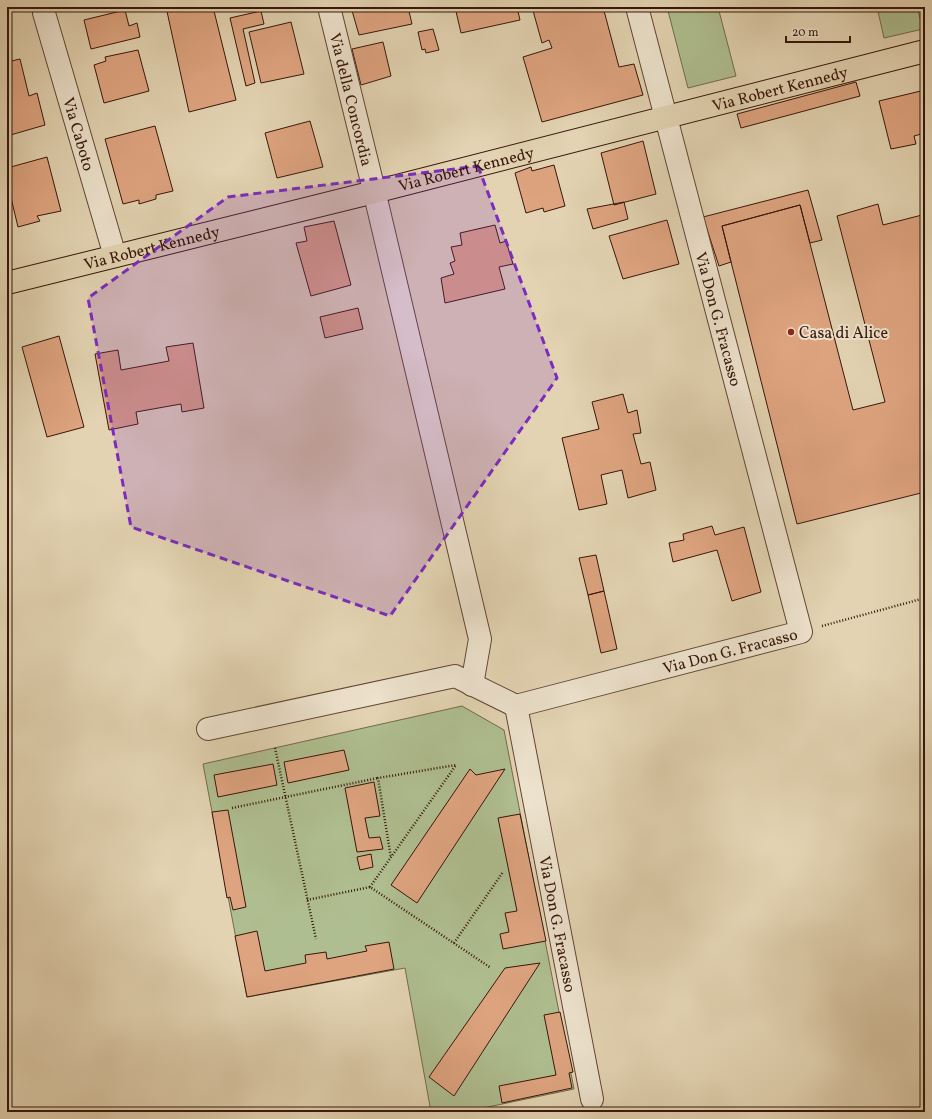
<svg xmlns="http://www.w3.org/2000/svg" width="932" height="1119" font-family="Vollkorn,serif">
	<style>
		.green { fill: #afbe90; stroke: #736a4d }
		.building { fill: #dea480; stroke: #37160a }
		.lines { fill: none; stroke-linecap: round; stroke-linejoin: round }
		.minor-casing { stroke: #624534; stroke-width: 24 }
		.major-casing { stroke: #37160a; stroke-width: 24 }
		.path { stroke: #37160a; stroke-width: 2.5; stroke-dasharray: 1 2; stroke-linecap: butt }
		.minor { stroke: #ede2cd; stroke-width: 22 }
		.major { stroke: #e3d3b2; stroke-width: 22 }
		.marked { fill: #7b2cbf; fill-opacity: 0.2; stroke: #7b2cbf; stroke-width: 3; stroke-dasharray: 8 5; stroke-linejoin: round }
		.poi-dot { fill: #8f2418; stroke: #ede2cd; stroke-width: 1.5 }
		.labels { text-anchor: middle; stroke-width: 4; stroke-linejoin: round; paint-order: stroke }
		.street-label { font-size: 16px; fill: #37160a; stroke: #ede2cd }
		.poi-label { font-size: 16px; fill: #37160a; stroke: #ede2cd; text-anchor: start }
	</style>
	<rect width="100%" height="100%" fill="#e3d3b2"/>
	<filter id="stains"><feTurbulence type="fractalNoise" baseFrequency=".005" numOctaves="4"/><feColorMatrix values="0 0 0 0 .2 0 0 0 0 .09 0 0 0 0 .02 0 0 0 .5 -.17"/></filter>
	<radialGradient id="worn" r=".72"><stop offset=".6" stop-color="#630" stop-opacity="0"/><stop offset="1" stop-color="#630" stop-opacity=".3"/></radialGradient>
	<!-- green -->
	<path class="green" d="M 667,7 L 718,7 L 736,76 L 688,88 Z
		M 877,7 L 917,7 L 923,29 L 884,38 Z
		M 462,706 L 504,730 L 574,1089 L 464,1112 L 431,1112 L 405,968 L 247,997 L 203,764 Z"/>
	<!-- building -->
	<path class="building" d="M 166,7 L 213,7 L 236,100 L 189,112 Z
		M 241,7 L 260,7 L 242,11 Z
		M 351,7 L 408,7 L 412,24 L 359,35 Z
		M 455,7 L 482,7 L 483,10 L 496,7 L 517,7 L 520,20 L 461,33 Z
		M 532,7 L 603,7 L 619,67 L 634,64 L 643,95 L 542,122 L 523,57 L 552,48 L 549,40 L 542,43 Z
		M 125,10 L 129,26 L 137,23 L 140,37 L 91,49 L 84,20 Z
		M 261,11 L 264,24 L 243,29 L 255,83 L 246,86 L 230,18 Z
		M 291,22 L 304,74 L 261,83 L 249,32 Z
		M 433,29 L 439,50 L 426,53 L 425,49 L 422,50 L 418,32 Z
		M 383,42 L 391,76 L 361,85 L 352,49 Z
		M 138,50 L 149,91 L 104,103 L 94,65 L 106,61 L 105,57 Z
		M 20,59 L 29,96 L 37,93 L 45,125 L 7,136 L 7,62 Z
		M 856,82 L 860,96 L 741,128 L 737,114 Z
		M 925,90 L 925,133 L 914,136 L 916,144 L 891,149 L 879,101 Z
		M 310,121 L 323,167 L 277,178 L 265,133 Z
		M 155,126 L 173,191 L 156,195 L 156,199 L 139,204 L 139,200 L 123,204 L 105,139 Z
		M 643,141 L 656,194 L 614,205 L 601,153 Z
		M 47,157 L 61,211 L 37,216 L 40,221 L 18,227 L 7,181 L 7,168 Z
		M 554,165 L 565,206 L 544,212 L 543,208 L 526,213 L 515,173 L 531,167 L 532,171 Z
		M 808,190 L 822,240 L 810,243 L 800,205 L 722,226 L 731,262 L 719,266 L 703,217 Z
		M 624,202 L 628,219 L 593,229 L 587,209 Z
		M 878,204 L 883,225 L 922,215 L 925,226 L 925,492 L 797,524 L 722,226 L 800,205 L 853,410 L 885,402 L 837,216 Z
		M 667,220 L 679,264 L 623,279 L 609,236 Z
		M 334,221 L 351,285 L 311,296 L 296,243 L 307,241 L 304,227 Z
		M 495,225 L 500,243 L 506,241 L 513,264 L 499,267 L 505,289 L 445,303 L 441,278 L 454,274 L 450,263 L 455,261 L 451,247 L 462,245 L 460,233 Z
		M 358,308 L 363,329 L 325,338 L 320,317 Z
		M 59,336 L 84,427 L 47,437 L 22,347 Z
		M 193,343 L 204,408 L 182,412 L 181,404 L 136,412 L 138,424 L 109,430 L 95,354 L 118,350 L 121,370 L 169,361 L 166,347 Z
		M 623,394 L 628,413 L 637,410 L 641,433 L 633,434 L 641,464 L 650,462 L 656,490 L 628,498 L 622,470 L 601,475 L 607,504 L 579,510 L 562,438 L 599,429 L 592,402 Z
		M 712,526 L 715,535 L 744,527 L 761,592 L 732,601 L 717,550 L 673,562 L 669,543 L 684,540 L 683,534 Z
		M 596,555 L 604,591 L 588,595 L 579,558 Z
		M 604,591 L 617,649 L 601,653 L 588,595 Z
		M 344,750 L 349,770 L 288,783 L 284,762 Z
		M 273,764 L 277,785 L 218,797 L 214,775 Z
		M 470,769 L 476,775 L 505,769 L 417,903 L 391,885 Z
		M 374,782 L 380,816 L 365,818 L 369,838 L 380,837 L 383,849 L 357,852 L 345,788 Z
		M 228,810 L 246,907 L 233,910 L 230,897 L 227,898 L 212,812 Z
		M 520,814 L 546,941 L 503,949 L 500,934 L 509,932 L 505,913 L 517,911 L 498,818 Z
		M 371,854 L 373,867 L 360,870 L 357,857 Z
		M 257,931 L 265,971 L 306,963 L 305,955 L 326,952 L 327,959 L 367,951 L 365,946 L 389,942 L 394,969 L 247,997 L 235,936 Z
		M 540,963 L 454,1096 L 429,1077 L 505,968 Z
		M 560,1012 L 573,1072 L 569,1073 L 572,1088 L 502,1103 L 499,1086 L 556,1075 L 544,1015 Z"/>
	<g class="lines">
		<defs>
			<g id="minor">
				<path id="s1" d="M 329,7 L 372,182 L 480,639 L 472,685"/>
				<path id="s2" d="M 44,13 L 115,256"/>
				<path id="s3" d="M 516,706 L 801,632 L 637,7"/>
				<path id="s4" d="M 516,706 L 592,1099"/>
				<path d="M 208,729 L 455,676 L 516,706"/>
			</g>
			<g id="major">
				<path id="s5" d="M 7,283 L 374,192 L 925,51"/>
			</g>
		</defs>
		<!-- minor casing -->
		<use href="#minor" class="minor-casing"/>
		<!-- major casing -->
		<use href="#major" class="major-casing"/>
		<!-- path -->
		<path class="path" d="M 822,626 L 925,598
			M 275,748 L 316,939
			M 232,808 L 378,778
			M 370,887 L 456,765 L 378,778 L 391,858
			M 307,900 L 370,887 L 491,968
			M 454,943 L 503,872"/>
		<!-- minor -->
		<use href="#minor" class="minor"/>
		<!-- major -->
		<use href="#major" class="major"/>
	</g>
	<!-- marked area -->
	<path class="marked" d="M 478,166 L 557,378 L 390,616 L 131,527 L 88,298 L 228,197 Z"/>
	<!-- markers -->
	<circle class="poi-dot" cx="791" cy="332" r="4"/>
	<g class="labels">
		<!-- street labels -->
		<g class="street-label">
			<text dy="6" stroke="none"><textPath href="#s5" startOffset="797">Via Robert Kennedy</textPath></text>
			<text dy="6" stroke="none"><textPath href="#s1" startOffset="95">Via della Concordia</textPath></text>
			<text dy="6" stroke="none"><textPath href="#s2" startOffset="126">Via Caboto</textPath></text>
			<text dy="6" stroke="none"><textPath href="#s5" startOffset="473">Via Robert Kennedy</textPath></text>
			<text dy="6" stroke="none"><textPath href="#s5" startOffset="149">Via Robert Kennedy</textPath></text>
			<text transform="translate(719 319) rotate(75)" y="6">Via Don G. Fracasso</text>
			<text dy="6" stroke="none"><textPath href="#s3" startOffset="221">Via Don G. Fracasso</textPath></text>
			<text dy="6" stroke="none"><textPath href="#s4" startOffset="222">Via Don G. Fracasso</textPath></text>
		</g>
		<!-- poi labels -->
		<g class="poi-label">
			<text x="799" y="338">Casa di Alice</text>
		</g>
	</g>
	<!-- margin -->
	<rect width="932" height="1119" fill="none" stroke="#e3d3b2" stroke-width="24"/>
	<rect x="8" y="8" width="916" height="1103" fill="none" stroke="#37160a" stroke-width="2"/>
	<rect x="12" y="12" width="908" height="1095" fill="none" stroke="#37160a"/>
	<!-- scale -->
	<path d="M786 36v6h64v-6" fill="none" stroke="#37160a" stroke-width="2"/>
	<text x="792" y="36" font-size="12" fill="#37160a" stroke="#ede2cd" stroke-width="3" paint-order="stroke">20 m</text>
	<rect width="100%" height="100%" filter="url(#stains)"/>
	<rect width="100%" height="100%" fill="url(#worn)"/>
</svg>
